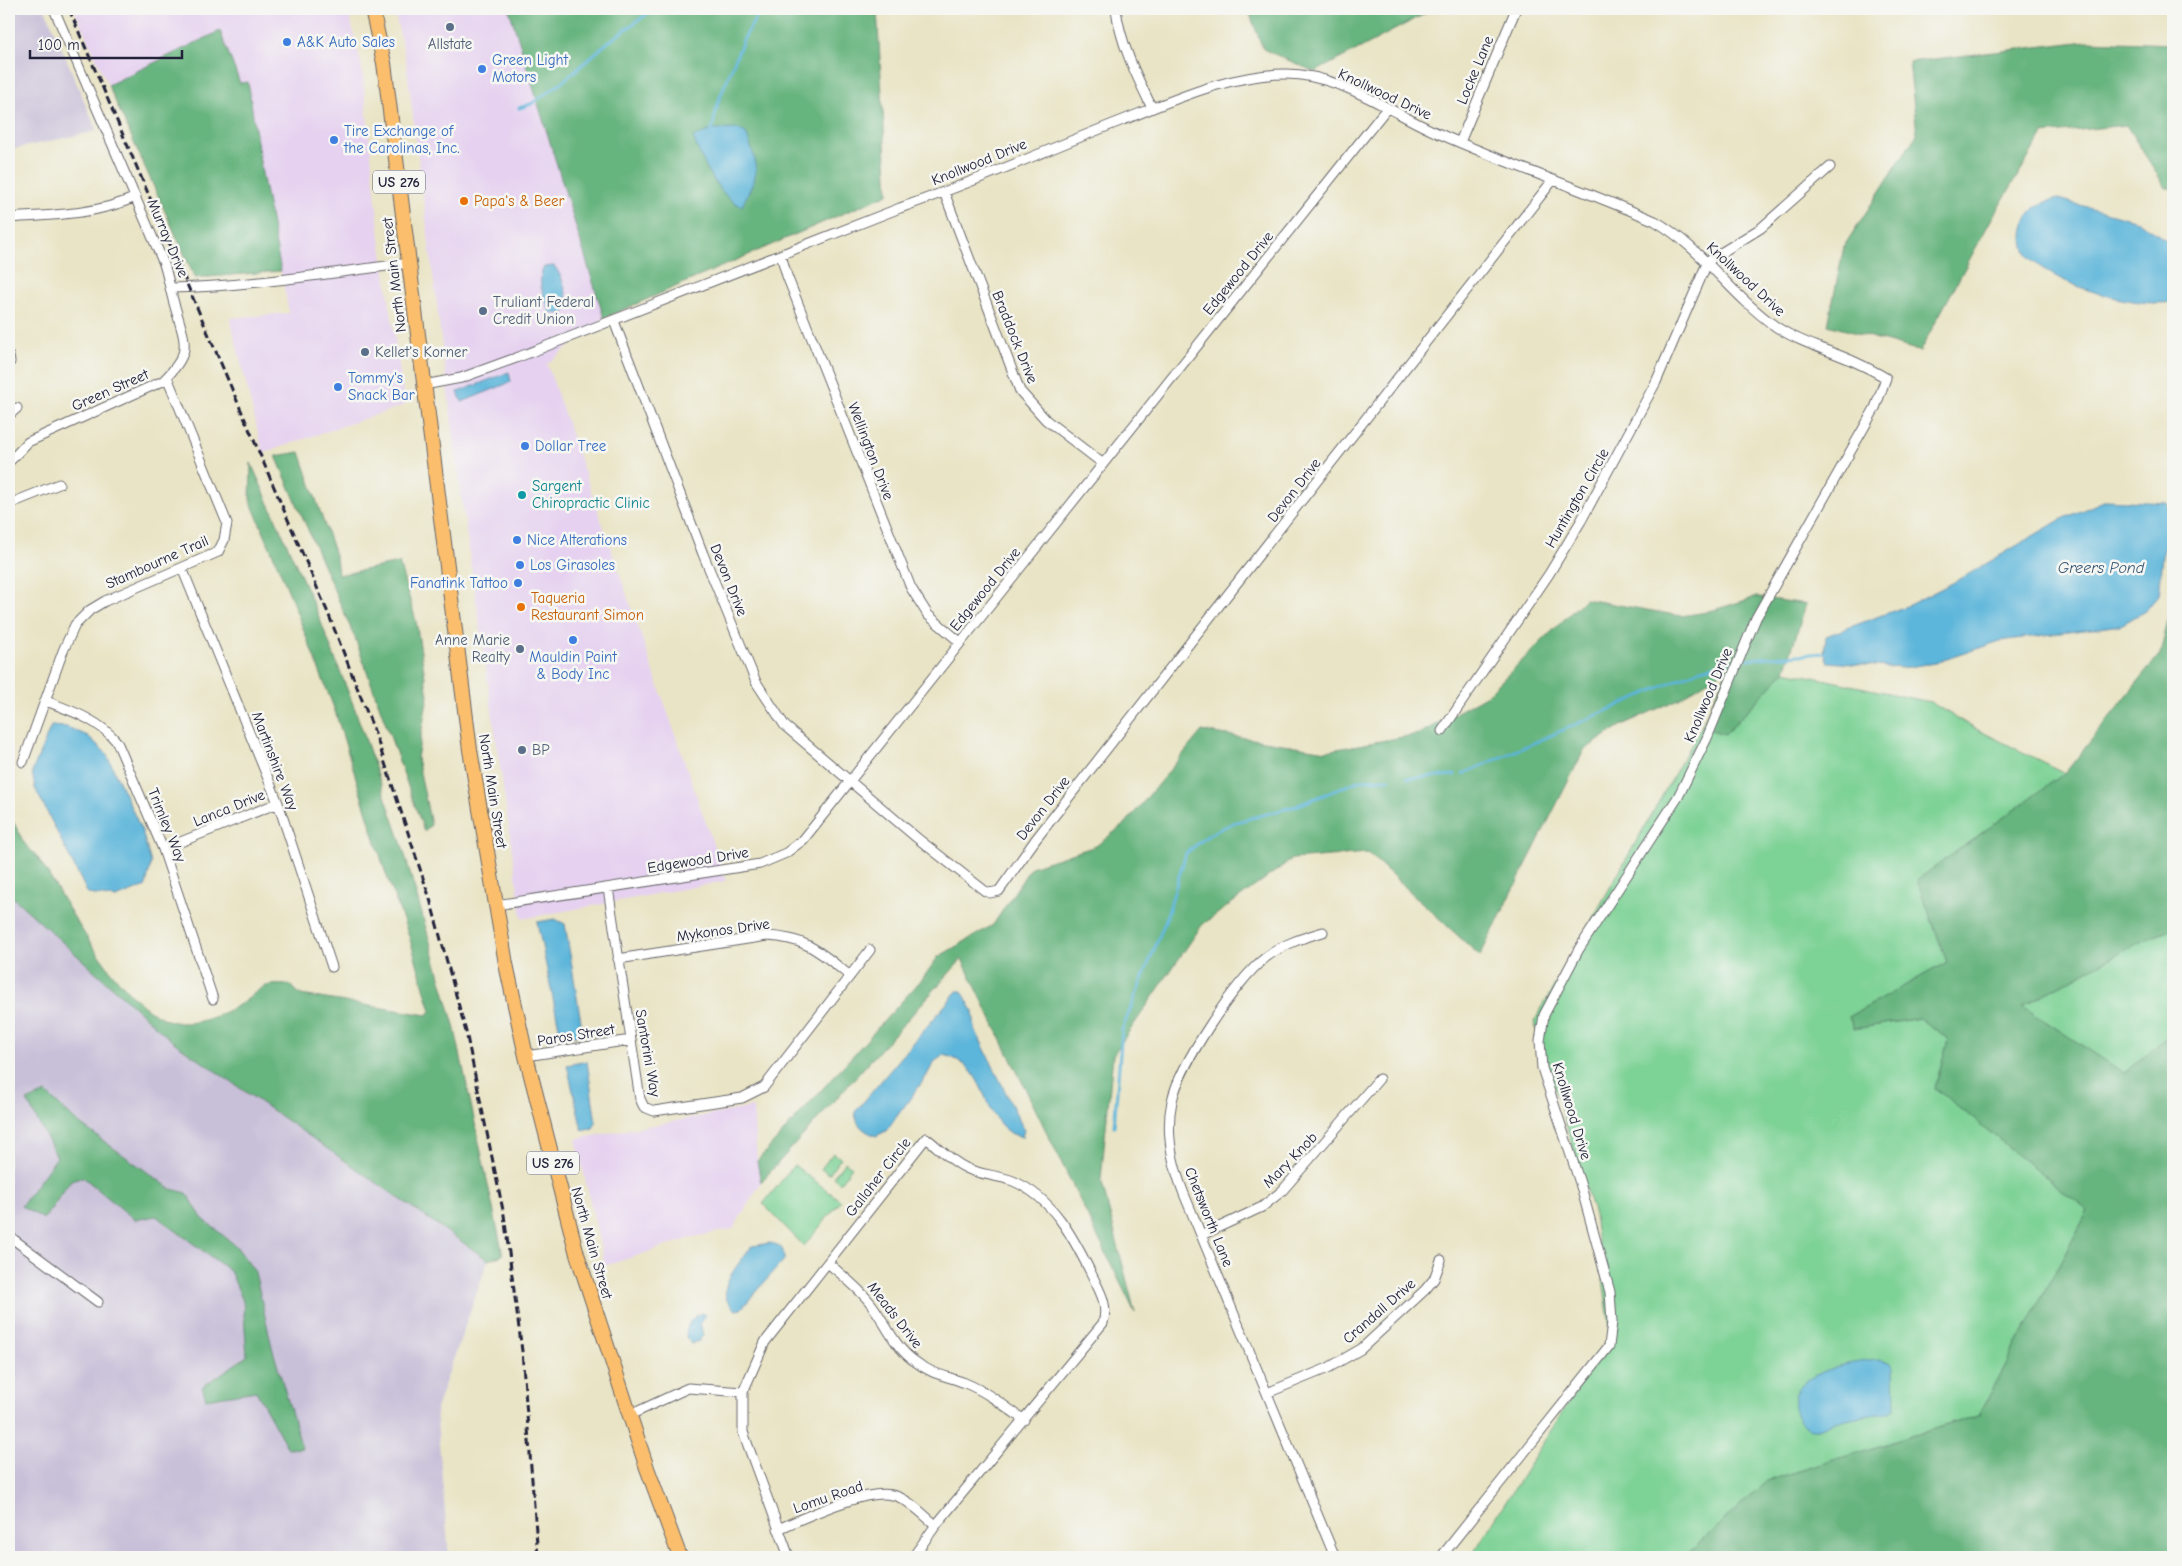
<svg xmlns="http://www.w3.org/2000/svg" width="2182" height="1566" font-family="'Comic Neue',sans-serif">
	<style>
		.built { fill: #e6d2f0 }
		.industrial { fill: #c8bfd8 }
		.green { fill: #7dd295; stroke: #507a68 }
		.forest { fill: #66b47e; stroke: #446b5c }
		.water { fill: #5cb5da; stroke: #3f6c8a }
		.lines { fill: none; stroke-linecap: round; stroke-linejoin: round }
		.stream { stroke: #5cb5da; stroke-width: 3 }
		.minor-casing { stroke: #68666b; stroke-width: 11 }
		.primary-casing { stroke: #68666b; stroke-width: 16 }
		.minor { stroke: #fff; stroke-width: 9 }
		.primary { stroke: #fabe6d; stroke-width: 14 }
		.rail { stroke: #22223b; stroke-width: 3; stroke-dasharray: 8 4; stroke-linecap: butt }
		.service-dot { fill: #5c6f8a; stroke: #f6f6f2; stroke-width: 2 }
		.shop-dot { fill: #3f7fe0; stroke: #f6f6f2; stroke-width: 2 }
		.food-dot { fill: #e8710a; stroke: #f6f6f2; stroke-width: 2 }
		.culture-dot { fill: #0f9aa8; stroke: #f6f6f2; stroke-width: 2 }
		.labels { text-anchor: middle; stroke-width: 5; stroke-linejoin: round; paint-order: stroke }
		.shield { fill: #f6f6f2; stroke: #626272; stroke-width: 1 }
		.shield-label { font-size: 14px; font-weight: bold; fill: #22223b }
		.shop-label { font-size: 15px; fill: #366cbe; stroke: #f6f6f2; text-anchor: start }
		.service-label { font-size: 15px; fill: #4e5e75; stroke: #f6f6f2; text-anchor: start }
		.street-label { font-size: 15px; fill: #22223b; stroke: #f6f6f2 }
		.food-label { font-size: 15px; fill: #c56008; stroke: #f6f6f2; text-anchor: start }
		.culture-label { font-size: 15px; fill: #0d838f; stroke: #f6f6f2; text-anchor: start }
		.water-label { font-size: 16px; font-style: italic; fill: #365573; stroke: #f6f6f2 }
	</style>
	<rect width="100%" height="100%" fill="#f6f6f2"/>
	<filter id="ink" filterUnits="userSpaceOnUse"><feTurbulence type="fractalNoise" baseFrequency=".02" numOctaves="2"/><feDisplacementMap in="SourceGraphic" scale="10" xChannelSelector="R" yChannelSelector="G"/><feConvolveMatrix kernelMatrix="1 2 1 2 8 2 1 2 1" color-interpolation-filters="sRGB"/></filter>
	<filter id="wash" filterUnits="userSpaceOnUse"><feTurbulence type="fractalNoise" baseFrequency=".0096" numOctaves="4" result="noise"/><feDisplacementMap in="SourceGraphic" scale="20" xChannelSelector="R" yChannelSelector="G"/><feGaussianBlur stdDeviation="1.12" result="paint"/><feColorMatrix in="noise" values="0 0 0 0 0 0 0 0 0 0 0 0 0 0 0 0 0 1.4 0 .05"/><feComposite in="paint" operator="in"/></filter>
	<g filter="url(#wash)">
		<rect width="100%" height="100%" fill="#e9e4c5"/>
		<!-- built -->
		<path class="built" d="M 74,9 L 348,9 L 362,68 L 380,239 L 405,405 L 263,453 L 230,318 L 289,313 L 261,168 L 248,82 L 240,84 L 220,32 L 108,85 Z
			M 394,9 L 509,9 L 604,318 L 547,364 L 726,881 L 522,919 L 460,488 L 406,61 Z
			M 753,1107 L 757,1161 L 761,1182 L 733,1229 L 694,1237 L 605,1266 L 576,1139 Z"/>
		<!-- industrial -->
		<path class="industrial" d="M 9,9 L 45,9 L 97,131 L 9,150 Z
			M 9,894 L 172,1041 L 488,1260 L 436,1409 L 449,1557 L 9,1557 Z"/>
		<!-- green -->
		<path class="green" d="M 1785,671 L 1930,702 L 1972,727 L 2065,773 L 1917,880 L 1947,962 L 1849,1017 L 1854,1029 L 1920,1018 L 1948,1039 L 1935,1088 L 2088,1211 L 1979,1415 L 1767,1481 L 1684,1557 L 1471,1557 L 1611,1335 L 1594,1215 L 1534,1022 L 1701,727 L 1725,734 Z
			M 2173,929 L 2173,1032 L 2124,1073 L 2022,1006 L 2142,941 Z
			M 833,1153 L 841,1158 L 829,1174 L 821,1169 Z
			M 845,1162 L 852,1167 L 840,1183 L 833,1177 Z
			M 794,1165 L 841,1201 L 804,1246 L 763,1204 Z"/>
		<!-- forest -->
		<path class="forest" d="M 509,9 L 877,9 L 888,194 L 604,318 Z
			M 1248,9 L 1434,9 L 1315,72 L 1263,49 Z
			M 220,31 L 240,83 L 248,82 L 261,168 L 281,271 L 195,278 L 108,85 Z
			M 2087,41 L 2173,44 L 2173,188 L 2166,188 L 2126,125 L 2043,134 L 1992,218 L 1920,351 L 1828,325 L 1844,246 L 1917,134 L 1909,62 Z
			M 300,452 L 336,558 L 338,575 L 399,563 L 416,621 L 428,696 L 417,758 L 431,825 L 424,831 L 355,638 L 276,456 Z
			M 251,463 L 317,612 L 356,712 L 402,845 L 454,1025 L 503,1255 L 488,1260 L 172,1041 L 9,894 L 9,824 L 14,823 C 18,830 21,838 25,844 C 28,849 34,852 38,858 C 66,900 127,1025 185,1023 C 203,1023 227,1012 242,1003 C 252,997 259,986 271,985 C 277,984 284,985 290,985 L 301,995 L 427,1015 L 431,1011 L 409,936 L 386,874 L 334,708 L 288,590 L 250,500 Z
			M 1756,597 L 1806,604 L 1785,671 L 1725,734 L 1701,727 L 1728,668 L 1679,699 L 1624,724 L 1584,750 L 1480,956 L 1368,853 L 1292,859 L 1202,925 L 1113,1055 L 1101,1179 L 1135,1313 L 962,959 L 761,1182 L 757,1161 L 923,978 L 938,957 L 993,925 L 1031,867 L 1096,846 L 1126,823 L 1202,731 L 1326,751 L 1419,734 L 1487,695 L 1585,599 L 1681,616 L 1707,612 Z
			M 2173,600 L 2173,929 L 2142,941 L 2022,1006 L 2124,1073 L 2173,1032 L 2173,1557 L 1684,1557 L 1767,1481 L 1979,1415 L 2088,1211 L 1935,1088 L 1948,1039 L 1920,1018 L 1854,1029 L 1849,1017 L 1947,962 L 1917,880 L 2065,773 L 2160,654 Z
			M 46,1093 L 77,1122 L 171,1189 L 187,1193 L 202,1218 L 236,1246 L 255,1272 L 272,1347 L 302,1448 L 288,1449 L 256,1391 L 206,1399 L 202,1387 L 247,1356 L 243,1301 L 230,1271 L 156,1216 L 135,1220 L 83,1177 L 71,1180 L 44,1219 L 21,1206 L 57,1157 L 27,1101 Z"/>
		<!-- water -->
		<path class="water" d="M 738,129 L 746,133 C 760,172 760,169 742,206 C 720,200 700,157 693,137 L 712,130 Z
			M 2058,199 L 2138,221 L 2170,243 L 2173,270 L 2172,302 C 2133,308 2056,286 2029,257 C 2022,249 2022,234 2025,224 C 2029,208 2043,202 2058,199 Z
			M 554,266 C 562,274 571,301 565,312 L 558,314 L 550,312 C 544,296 536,282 544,267 Z
			M 509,372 L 511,382 L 462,402 L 458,392 Z
			M 2106,500 L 2167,503 L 2171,514 L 2164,547 L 2159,595 L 2145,611 L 2121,625 L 2000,641 L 1935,663 L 1901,668 L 1828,662 L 1824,653 L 1826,636 L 1909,605 L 1962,578 L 2060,520 Z
			M 51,726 L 67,727 L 88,736 L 106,753 L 142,831 L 151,863 L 146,886 L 116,898 L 88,894 L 35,788 L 32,772 Z
			M 555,919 L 565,924 L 583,1034 L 561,1037 L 537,922 Z
			M 957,991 L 962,991 L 973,1011 L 975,1029 L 1024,1130 L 1022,1137 C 1018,1136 1011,1134 1008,1131 C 980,1111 988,1066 944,1055 L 934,1062 L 926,1077 L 886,1131 L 876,1136 C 864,1131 856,1126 855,1112 Z
			M 587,1061 L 596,1123 L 593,1128 L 582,1130 L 567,1065 Z
			M 770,1243 C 781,1245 784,1248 784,1260 L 741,1309 L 736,1310 C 709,1292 741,1262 752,1246 Z
			M 701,1313 L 705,1315 L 700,1323 L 703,1335 L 699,1341 L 691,1344 L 686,1337 C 687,1324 690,1319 701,1313 Z
			M 1879,1360 L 1890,1363 L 1894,1367 L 1895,1409 L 1888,1413 C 1870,1415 1852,1417 1835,1422 C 1829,1424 1823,1428 1817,1429 C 1798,1431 1787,1403 1798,1389 C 1817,1367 1852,1362 1879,1360 Z"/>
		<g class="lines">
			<!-- stream -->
			<path class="stream" d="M 519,108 L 531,104 L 561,83 L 607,43 L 654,9
				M 712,130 L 718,102 L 743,40 L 761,9
				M 2164,547 L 2173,546
				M 1747,659 L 1824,653
				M 1463,774 L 1699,670 L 1729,661
				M 1407,778 L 1455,775
				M 1114,1127 L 1122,1030 L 1165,922 L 1186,853 L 1210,834 L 1233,823 L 1296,806 L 1361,780 L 1390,779"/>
		</g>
	</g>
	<g filter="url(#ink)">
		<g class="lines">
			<defs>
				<path id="minor" d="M 1116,9 C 1120,43 1137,77 1152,108
					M 1460,142 L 1516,9
					M 944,192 L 1020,391 L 1046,420 L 1102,463
					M 9,218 C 52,215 95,215 136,197
					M 781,255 L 787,276 L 911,588 L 928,615 L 960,642
					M 172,288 C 251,286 331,273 409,263
					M 614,321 L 703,554 L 756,682 L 785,726 L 917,838 L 985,891 L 990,893 L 999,891 L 1036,839 L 1553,180
					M 9,356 L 10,362
					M 424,385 L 461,378 L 516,358 L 900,208 C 975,182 1049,149 1123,120 C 1174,100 1230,74 1286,74 C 1339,74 1387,110 1433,131 C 1506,164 1582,189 1655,221 C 1702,248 1731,295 1775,326 C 1800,343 1829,350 1855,362 C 1866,367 1876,372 1886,378 L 1875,408 L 1756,618 L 1707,738 L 1678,797 L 1579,949 L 1544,1015 L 1540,1041 L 1542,1068 L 1580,1183 L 1610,1292 L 1612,1322 L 1609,1346 L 1441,1557
					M 9,415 L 17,408
					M 9,462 L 28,442 L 163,381 C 192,352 186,345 176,310 C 171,295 169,280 164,264 L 54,9
					M 9,504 L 59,484
					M 182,568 L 278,803 L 332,967
					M 46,701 C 72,711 99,720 117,742 L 163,849 L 213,999
					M 1442,731 L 1549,574 L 1581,521 L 1656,382 L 1708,261 L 1761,228 L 1830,167
					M 23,762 L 63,651 L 75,625 L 90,610 L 105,601 L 218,552 L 224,540 L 227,523 L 167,377
					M 163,849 L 278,803
					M 608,888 L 640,1099 L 644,1107 L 654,1111 L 742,1098 L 764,1087 L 870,950
					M 496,905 L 760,864 L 786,853 L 803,840 L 1387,108
					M 1323,932 C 1302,938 1283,944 1265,958 C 1236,980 1179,1066 1172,1101 C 1165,1133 1172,1164 1184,1194 L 1335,1557
					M 618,959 L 767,936 C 807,938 820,952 850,976
					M 526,1056 L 631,1040
					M 1202,1235 L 1262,1207 L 1282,1191 L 1379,1079
					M 9,1236 L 98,1302
					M 828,1263 C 843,1276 860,1289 872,1305 C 886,1324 894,1346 913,1360 C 932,1375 945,1375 965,1383 C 987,1392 1005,1406 1024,1420
					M 1267,1393 L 1328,1368 L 1361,1349 L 1425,1290 L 1434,1279 L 1441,1260
					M 630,1415 L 688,1388 L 743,1392
					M 778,1529 C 804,1518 870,1486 896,1496 C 911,1501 924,1516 936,1525
					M 789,1557 L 743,1432 L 743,1392 L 765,1342 L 926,1138 C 938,1147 951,1161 966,1168 C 980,1175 998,1175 1013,1181 C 1053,1198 1073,1237 1091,1273 C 1099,1290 1109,1304 1103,1323 L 936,1525 L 913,1557"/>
				<path id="primary" d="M 372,9 L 384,63 L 470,750 L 506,964 L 526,1056 L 577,1254 L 647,1468 L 680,1557"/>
			</defs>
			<!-- minor casing -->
			<use href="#minor" class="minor-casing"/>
			<!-- primary casing -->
			<use href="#primary" class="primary-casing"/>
			<!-- minor -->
			<use href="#minor" class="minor"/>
			<!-- primary -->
			<use href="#primary" class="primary"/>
			<!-- rail -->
			<path class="rail" d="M 69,9 L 328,613 L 375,733 L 430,899 L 466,1032 L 504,1215 L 522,1351 L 538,1557"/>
		</g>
	</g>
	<!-- markers -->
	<g class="service-dot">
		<circle cx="450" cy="27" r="5"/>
		<circle cx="483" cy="311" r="5"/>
		<circle cx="365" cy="352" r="5"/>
		<circle cx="520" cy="649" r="5"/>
		<circle cx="522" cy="750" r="5"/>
	</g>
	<g class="shop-dot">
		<circle cx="287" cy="42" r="5"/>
		<circle cx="482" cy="69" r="5"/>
		<circle cx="334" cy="140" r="5"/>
		<circle cx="338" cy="387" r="5"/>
		<circle cx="525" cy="446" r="5"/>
		<circle cx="517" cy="540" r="5"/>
		<circle cx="520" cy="565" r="5"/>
		<circle cx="518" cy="583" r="5"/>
		<circle cx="573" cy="640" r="5"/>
	</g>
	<g class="food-dot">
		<circle cx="464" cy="201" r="5"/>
		<circle cx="521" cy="607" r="5"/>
	</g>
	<circle class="culture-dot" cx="522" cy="495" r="5"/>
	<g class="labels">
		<!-- shield labels -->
		<g class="shield">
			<rect x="373" y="170.5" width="52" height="23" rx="4"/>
			<rect x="527" y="1151.5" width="52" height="23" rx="4"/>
		</g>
		<g class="shield-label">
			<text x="399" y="187">US 276</text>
			<text x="553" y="1168">US 276</text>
		</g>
		<!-- shop labels -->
		<g class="shop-label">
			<text x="297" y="47">A&amp;K Auto Sales</text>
			<text x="492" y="65">Green Light<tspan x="492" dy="17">Motors</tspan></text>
			<text x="344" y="136">Tire Exchange of<tspan x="344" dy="17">the Carolinas, Inc.</tspan></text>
			<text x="348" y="383">Tommy's<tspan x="348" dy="17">Snack Bar</tspan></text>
			<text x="535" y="451">Dollar Tree</text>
			<text x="527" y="545">Nice Alterations</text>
			<text x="530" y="570">Los Girasoles</text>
			<text x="508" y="588" text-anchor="end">Fanatink Tattoo</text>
			<text x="573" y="662" text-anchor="middle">Mauldin Paint<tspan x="573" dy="17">&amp; Body Inc</tspan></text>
		</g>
		<!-- service labels -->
		<g class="service-label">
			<text x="450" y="49" text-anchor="middle">Allstate</text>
			<text x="493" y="307">Truliant Federal<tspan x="493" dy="17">Credit Union</tspan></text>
			<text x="375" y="357">Kellet's Korner</text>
			<text x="510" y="645" text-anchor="end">Anne Marie<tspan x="510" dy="17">Realty</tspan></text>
			<text x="532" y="755">BP</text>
		</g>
		<!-- street labels -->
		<g class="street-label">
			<text transform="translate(1475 70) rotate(-67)" y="5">Locke Lane</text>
			<text transform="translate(1385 94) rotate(25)" y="5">Knollwood Drive</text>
			<text transform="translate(979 162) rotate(-22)" y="5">Knollwood Drive</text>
			<text transform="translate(168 238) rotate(67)" y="5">Murray Drive</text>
			<text transform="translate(1238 273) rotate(-51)" y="5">Edgewood Drive</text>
			<text transform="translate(394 275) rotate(-97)" y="5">North Main Street</text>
			<text transform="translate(1746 279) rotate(43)" y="5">Knollwood Drive</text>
			<text transform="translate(1015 337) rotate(68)" y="5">Braddock Drive</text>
			<text transform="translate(110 390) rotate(-24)" y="5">Green Street</text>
			<text transform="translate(871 451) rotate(69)" y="5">Wellington Drive</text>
			<text transform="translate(1294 490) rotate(-52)" y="5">Devon Drive</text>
			<text transform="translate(1577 498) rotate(-60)" y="5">Huntington Circle</text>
			<text transform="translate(157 562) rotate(-24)" y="5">Stambourne Trail</text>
			<text transform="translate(729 580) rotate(68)" y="5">Devon Drive</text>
			<text transform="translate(985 589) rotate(-51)" y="5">Edgewood Drive</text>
			<text transform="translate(1708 695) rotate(-67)" y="5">Knollwood Drive</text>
			<text transform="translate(275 761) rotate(69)" y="5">Martinshire Way</text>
			<text transform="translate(493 791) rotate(81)" y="5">North Main Street</text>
			<text transform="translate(229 808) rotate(-22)" y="5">Lanca Drive</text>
			<text transform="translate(1043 808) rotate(-52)" y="5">Devon Drive</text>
			<text transform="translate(167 825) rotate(68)" y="5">Trimley Way</text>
			<text transform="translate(698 860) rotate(-9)" y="5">Edgewood Drive</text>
			<text transform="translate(723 930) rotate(-8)" y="5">Mykonos Drive</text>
			<text transform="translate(576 1035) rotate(-9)" y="5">Paros Street</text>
			<text transform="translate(648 1053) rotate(80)" y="5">Santorini Way</text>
			<text transform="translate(1572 1111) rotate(73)" y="5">Knollwood Drive</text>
			<text transform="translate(1290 1160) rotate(-46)" y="5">Mary Knob</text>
			<text transform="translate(878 1177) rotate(-52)" y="5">Gallaher Circle</text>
			<text transform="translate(1209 1217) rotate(68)" y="5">Chetsworth Lane</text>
			<text transform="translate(592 1243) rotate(74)" y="5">North Main Street</text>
			<text transform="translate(1379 1311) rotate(-41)" y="5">Crandall Drive</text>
			<text transform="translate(895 1315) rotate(52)" y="5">Meads Drive</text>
			<text transform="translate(828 1497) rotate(-19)" y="5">Lomu Road</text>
		</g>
		<!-- food labels -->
		<g class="food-label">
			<text x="474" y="206">Papa's &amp; Beer</text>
			<text x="531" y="603">Taqueria<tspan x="531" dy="17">Restaurant Simon</tspan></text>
		</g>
		<!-- culture labels -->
		<g class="culture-label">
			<text x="532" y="491">Sargent<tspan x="532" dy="17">Chiropractic Clinic</tspan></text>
		</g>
		<!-- water labels -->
		<g class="water-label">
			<text x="2101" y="573">Greers Pond</text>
		</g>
	</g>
	<!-- margin -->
	<rect width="2182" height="1566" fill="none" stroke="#f6f6f2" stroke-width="30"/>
	<!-- scale -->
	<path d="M30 50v8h152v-8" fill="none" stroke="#22223b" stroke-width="2.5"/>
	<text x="38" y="50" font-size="15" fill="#22223b" stroke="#f6f6f2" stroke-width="4" paint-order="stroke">100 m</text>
</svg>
